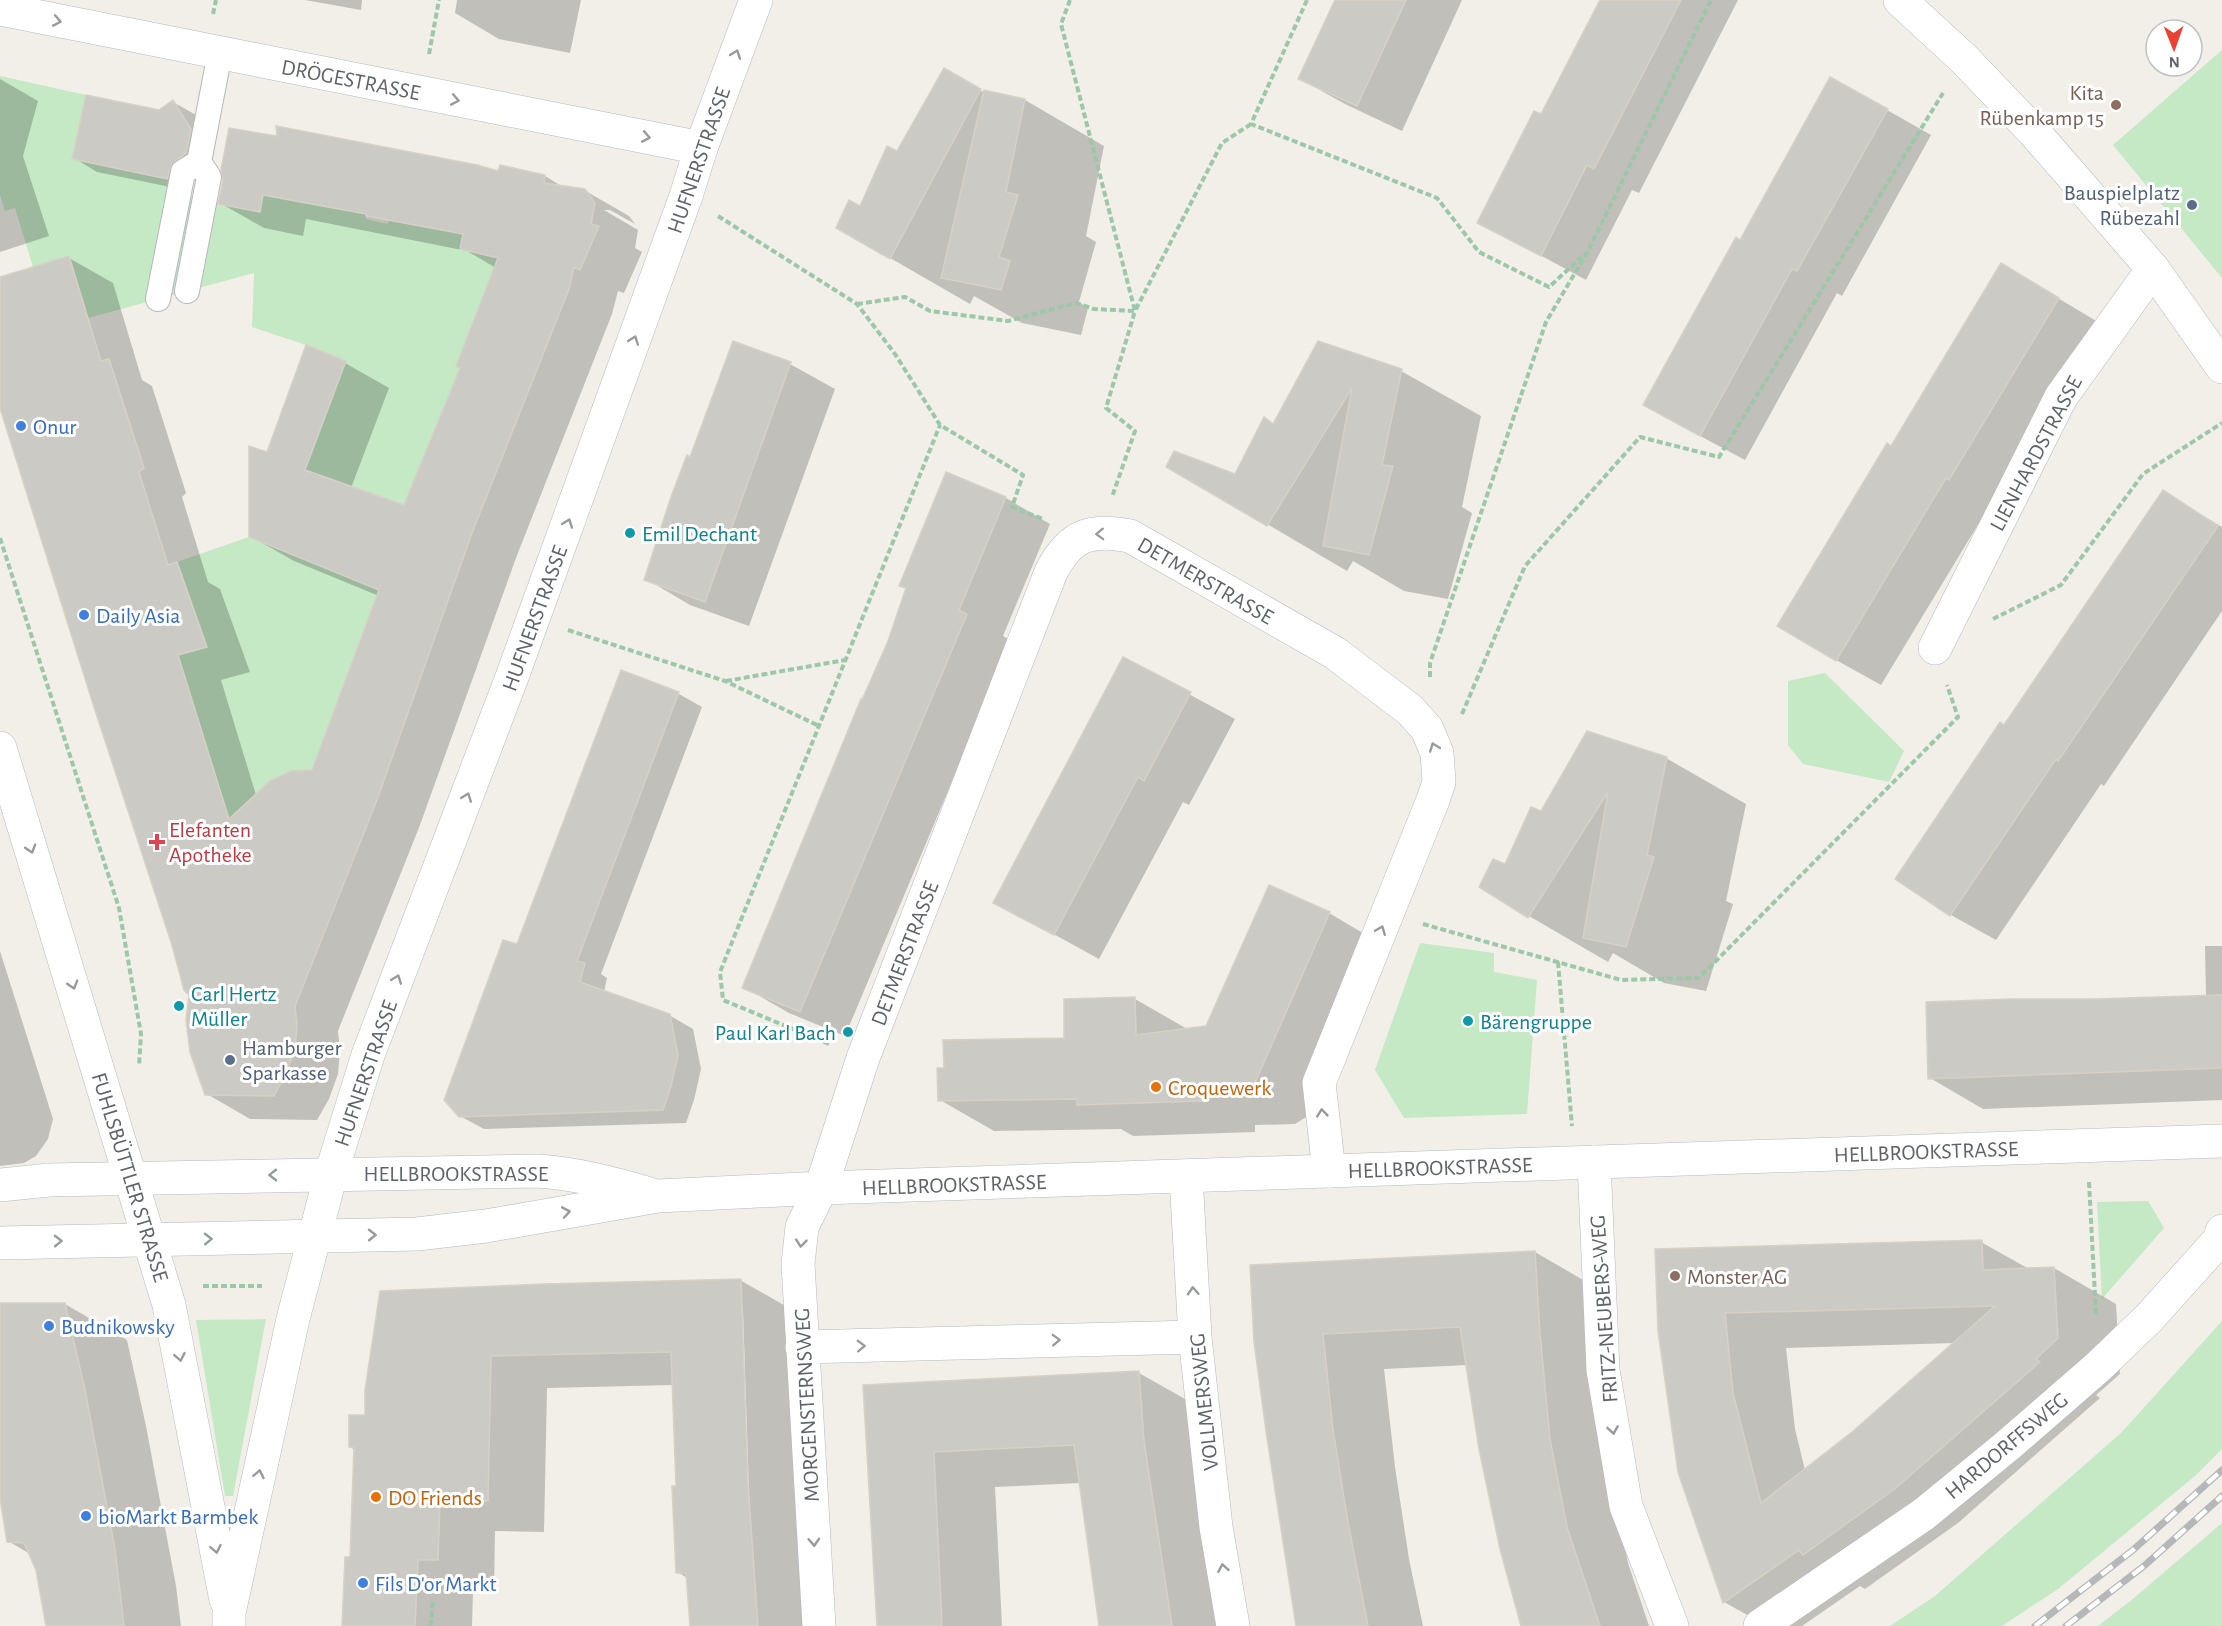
<svg xmlns="http://www.w3.org/2000/svg" width="2222" height="1626" font-family="'Alegreya Sans',sans-serif">
	<style>
		.green { fill: #c5e8c5 }
		.shadow { fill: #0003; fill-rule: evenodd }
		.building { fill: #cccac5; stroke: #d6d1c6; stroke-width: 1.5; fill-rule: evenodd }
		.lines { fill: none; stroke-linecap: round; stroke-linejoin: round }
		.service-casing { stroke: #b5b8bc; stroke-width: 26 }
		.minor-casing { stroke: #b5b8bc; stroke-width: 34 }
		.tertiary-casing { stroke: #b5b8bc; stroke-width: 34 }
		.secondary-casing { stroke: #b6babf; stroke-width: 34 }
		.path { stroke: #9cc7a9; stroke-width: 4; stroke-dasharray: 6 3; stroke-linecap: butt }
		.service { stroke: #fff; stroke-width: 24 }
		.minor { stroke: #fff; stroke-width: 33 }
		.tertiary { stroke: #fff; stroke-width: 33 }
		.secondary { stroke: #fff; stroke-width: 33 }
		.rail-casing { stroke: #b6b7b8; stroke-width: 7 }
		.rail { stroke: #fff; stroke-width: 4.5; stroke-dasharray: 14; stroke-linecap: butt }
		.oneway { stroke: #979a9d }
		.education-dot { fill: #8d6e63; stroke: #fff; stroke-width: 2 }
		.service-dot { fill: #5c6f8a; stroke: #fff; stroke-width: 2 }
		.shop-dot { fill: #3f7fe0; stroke: #fff; stroke-width: 2 }
		.culture-dot { fill: #0f9aa8; stroke: #fff; stroke-width: 2 }
		.health-dot { fill: #e0444e; stroke: #fff; stroke-width: 2 }
		.food-dot { fill: #e8710a; stroke: #fff; stroke-width: 2 }
		.labels { text-anchor: middle; stroke-width: 6; stroke-linejoin: round; paint-order: stroke }
		.street-label { font-size: 22px; fill: #5f6368; stroke: #fff }
		.education-label { font-size: 22px; fill: #785e54; stroke: #fff; text-anchor: end }
		.service-label { font-size: 22px; fill: #4e5e75; stroke: #fff; text-anchor: end }
		.shop-label { font-size: 22px; fill: #366cbe; stroke: #fff; text-anchor: start }
		.culture-label { font-size: 22px; fill: #0d838f; stroke: #fff; text-anchor: start }
		.health-label { font-size: 22px; fill: #be3a42; stroke: #fff; text-anchor: start }
		.food-label { font-size: 22px; fill: #c56008; stroke: #fff; text-anchor: start }
	</style>
	<rect width="100%" height="100%" fill="#f1efe8"/>
	<!-- green -->
	<path class="green" d="M 2222,50 L 2222,278 L 2113,145 Z
		M 0,76 L 86,95 L 73,159 L 193,185 L 190,197 L 259,212 L 263,195 L 366,214 L 366,219 L 388,224 L 391,212 L 435,212 L 433,228 L 463,234 L 536,239 L 490,280 L 456,366 L 460,368 L 404,505 L 305,470 L 306,345 L 252,327 L 254,273 L 88,318 L 69,257 L 33,267 L 15,208 L 5,211 L 0,195 Z
		M 249,537 L 379,590 L 311,774 C 276,761 250,801 230,822 L 178,655 L 207,647 L 177,562 Z
		M 1825,673 L 1904,751 L 1889,782 L 1803,764 L 1788,745 L 1788,681 Z
		M 1420,943 L 1494,953 L 1494,972 L 1537,980 L 1527,1114 L 1404,1118 L 1375,1070 Z
		M 2148,1201 L 2164,1228 L 2102,1299 L 2097,1202 Z
		M 266,1319 L 233,1496 L 225,1496 L 196,1320 Z
		M 2222,1321 L 2222,1449 L 2195,1476 L 2058,1589 L 2002,1626 L 1890,1626 L 1935,1596 L 2122,1432 Z
		M 2222,1523 L 2222,1626 L 2098,1626 L 2134,1598 Z"/>
	<!-- shadow -->
	<path class="shadow" d="M 305,0 L 362,0 L 361,10 Z
		M 457,0 L 581,0 L 570,53 L 499,39 L 455,13 Z
		M 1336,0 L 1462,0 L 1402,131 L 1345,104 L 1300,79 Z
		M 1601,0 L 1738,0 L 1639,193 L 1632,190 L 1586,280 L 1479,222 L 1542,116 Z
		M 945,70 L 985,93 L 1025,100 L 1104,146 L 1086,236 L 1096,242 L 1079,302 L 1088,308 L 1081,335 L 1022,323 L 974,296 L 970,304 L 838,228 L 860,208 L 898,153 Z
		M 0,79 L 38,101 L 23,156 L 49,236 L 0,252 Z
		M 173,102 L 196,115 L 194,177 L 190,191 L 97,172 L 74,158 L 159,112 Z
		M 1887,110 L 1931,135 L 1842,296 L 1837,293 L 1745,460 L 1689,430 Z
		M 501,167 L 545,176 L 563,187 L 584,190 L 629,216 L 635,224 L 610,210 L 604,210 L 638,230 L 635,248 L 642,252 L 624,293 L 618,291 L 612,314 L 516,558 L 420,825 L 338,1031 L 340,1051 L 338,1074 L 329,1099 L 317,1120 L 250,1119 L 207,1094 L 190,995 L 0,403 L 0,279 L 69,258 L 113,283 L 142,380 L 152,386 L 186,493 L 182,497 L 208,582 L 220,589 L 250,672 L 221,680 L 256,795 L 313,771 L 379,596 L 294,561 L 250,536 L 268,454 L 345,363 L 389,388 L 351,488 L 405,507 L 462,368 L 496,268 L 467,251 L 306,219 L 303,236 L 264,228 L 220,203 L 225,180 L 499,173 Z
		M 2046,291 L 2103,325 L 1991,503 L 1881,685 L 1836,660 L 1892,448 Z
		M 1319,343 L 1401,371 L 1481,416 L 1462,507 L 1472,513 L 1448,599 L 1404,591 L 1353,561 L 1347,571 L 1168,466 L 1236,476 L 1264,419 L 1274,425 Z
		M 790,364 L 835,389 L 749,626 L 690,605 L 646,579 L 691,459 Z
		M 947,474 L 1006,498 L 1050,524 L 1003,636 L 1011,641 L 845,1036 L 789,1013 L 744,987 L 889,642 Z
		M 2164,492 L 2222,527 L 2222,611 L 2104,786 L 2101,784 L 1996,940 L 1951,915 L 1897,878 L 2004,726 Z
		M 1124,659 L 1235,719 L 1189,805 L 1183,802 L 1099,959 L 995,902 Z
		M 621,672 L 679,694 L 702,707 L 601,974 L 607,978 L 604,992 L 669,1015 L 693,1029 L 701,1069 L 694,1100 L 686,1123 L 484,1129 L 460,1116 L 518,946 Z
		M 1666,758 L 1746,804 L 1726,901 L 1733,904 L 1706,991 L 1664,983 L 1613,953 L 1608,962 L 1529,916 L 1506,866 L 1541,813 Z
		M 1329,913 L 1383,945 L 1308,1116 L 1295,1124 L 1255,1125 L 1255,1132 L 1133,1136 L 1121,1129 L 994,1131 L 940,1100 L 945,1069 L 1065,1040 L 1135,999 L 1189,1030 L 1207,1028 Z
		M 2205,946 L 2222,946 L 2222,1100 L 1983,1109 L 1930,1078 L 2094,1001 L 2206,997 Z
		M 0,951 L 53,1119 L 48,1139 L 36,1156 L 24,1163 L 0,1166 Z
		M 1981,1242 L 2029,1269 L 2054,1268 L 2116,1304 L 2120,1374 L 2096,1395 L 2100,1398 L 1958,1523 L 1865,1589 L 1860,1586 L 1802,1626 L 1767,1626 L 1724,1602 L 1657,1250 ZM 1955,1343 L 1853,1433 L 1805,1470 L 1795,1429 L 1786,1348 Z
		M 1535,1252 L 1597,1288 L 1611,1475 L 1628,1563 L 1649,1626 L 1523,1626 L 1467,1365 L 1384,1369 L 1395,1467 L 1409,1559 L 1423,1626 L 1298,1626 L 1256,1342 Z
		M 740,1280 L 796,1312 L 812,1626 L 692,1626 L 687,1578 L 678,1572 L 677,1488 L 673,1385 L 547,1388 L 544,1532 L 495,1531 L 494,1591 L 473,1591 L 472,1626 L 343,1626 L 351,1559 L 355,1450 L 350,1447 L 366,1417 L 367,1390 ZM 740,1311 L 743,1311 L 749,1491 L 746,1491 Z
		M 65,1304 L 127,1340 L 146,1426 L 176,1586 L 181,1626 L 48,1626 L 37,1570 L 30,1554 L 8,1541 L 0,1488 L 0,1305 Z
		M 1139,1373 L 1201,1408 L 1228,1626 L 1100,1626 L 1080,1483 L 995,1487 L 1002,1626 L 878,1626 L 864,1386 Z"/>
	<!-- building -->
	<path class="building" d="M 1335,0 L 1406,0 L 1357,106 L 1298,79 Z
		M 1600,0 L 1681,0 L 1594,169 L 1587,165 L 1541,256 L 1477,223 L 1534,111 L 1541,114 Z
		M 944,68 L 981,89 L 890,259 L 836,228 L 849,200 L 860,206 L 887,146 L 897,151 Z
		M 1830,77 L 1888,109 L 1797,271 L 1792,269 L 1700,436 L 1643,405 L 1736,237 L 1740,240 Z
		M 984,90 L 1025,99 L 1006,192 L 1018,195 L 999,257 L 1010,261 L 1001,290 L 941,278 Z
		M 86,95 L 159,110 L 173,100 L 191,129 L 186,153 L 172,164 L 167,179 L 72,159 Z
		M 276,126 L 477,165 L 498,171 L 500,165 L 545,175 L 544,183 L 585,189 L 595,203 L 591,224 L 599,226 L 580,270 L 574,267 L 569,289 L 472,533 L 377,800 L 295,1006 L 297,1025 L 295,1049 L 286,1073 L 274,1096 L 205,1095 L 190,1052 L 186,1020 L 189,995 L 184,990 L 172,945 L 94,707 L 0,408 L 0,277 L 69,256 L 101,361 L 109,359 L 144,468 L 139,472 L 168,565 L 177,562 L 207,647 L 178,655 L 229,819 L 270,781 L 291,771 L 312,770 L 379,590 L 249,537 L 249,446 L 267,452 L 306,345 L 346,361 L 305,470 L 404,505 L 460,368 L 456,366 L 498,258 L 460,249 L 463,234 L 366,216 L 366,214 L 317,205 L 263,195 L 260,212 L 218,204 L 223,180 L 221,170 L 229,128 L 277,136 Z
		M 2001,263 L 2059,298 L 1949,480 L 1946,478 L 1836,661 L 1777,626 L 1887,443 L 1891,446 Z
		M 733,341 L 791,362 L 705,602 L 644,580 L 671,497 L 687,455 L 690,457 Z
		M 1318,341 L 1402,369 L 1382,465 L 1393,466 L 1369,555 L 1323,546 L 1352,388 L 1267,526 L 1166,467 L 1174,451 L 1235,474 L 1264,417 L 1273,424 Z
		M 946,472 L 1006,497 L 959,610 L 967,614 L 800,1012 L 742,988 L 861,699 L 862,700 L 888,641 L 906,588 L 899,586 Z
		M 2163,490 L 2218,526 L 2058,761 L 2056,759 L 1950,916 L 1895,879 L 2000,722 L 2004,725 Z
		M 1123,657 L 1191,692 L 1144,781 L 1138,777 L 1054,935 L 993,903 Z
		M 621,670 L 679,692 L 577,961 L 585,963 L 580,982 L 670,1014 L 678,1055 L 671,1086 L 663,1110 L 459,1117 L 444,1100 L 503,940 L 517,944 Z
		M 1587,731 L 1667,757 L 1647,855 L 1654,857 L 1626,947 L 1583,938 L 1608,792 L 1528,918 L 1479,887 L 1493,859 L 1505,864 L 1531,807 L 1541,811 Z
		M 1269,885 L 1330,912 L 1254,1085 L 1240,1094 L 1202,1094 L 1201,1101 L 1077,1105 L 1077,1099 L 938,1101 L 937,1068 L 944,1068 L 943,1040 L 1064,1038 L 1064,999 L 1135,997 L 1136,1035 L 1206,1026 Z
		M 2222,995 L 2222,1068 L 1928,1079 L 1926,1002 L 2011,999 L 2094,999 Z
		M 1982,1240 L 1983,1270 L 2054,1267 L 2058,1338 L 2036,1359 L 2040,1362 L 1896,1488 L 1803,1555 L 1799,1550 L 1723,1603 L 1678,1472 L 1658,1331 L 1655,1249 ZM 1995,1306 L 1852,1432 L 1761,1503 L 1733,1393 L 1725,1313 Z
		M 1535,1251 L 1540,1334 L 1550,1439 L 1567,1527 L 1600,1626 L 1521,1626 L 1500,1549 L 1479,1449 L 1460,1327 L 1323,1334 L 1333,1430 L 1348,1522 L 1368,1626 L 1296,1626 L 1267,1438 L 1254,1342 L 1250,1265 Z
		M 741,1279 L 748,1483 L 758,1626 L 690,1626 L 686,1573 L 676,1573 L 672,1486 L 676,1486 L 671,1352 L 491,1356 L 488,1501 L 440,1499 L 438,1560 L 418,1560 L 415,1626 L 342,1626 L 345,1557 L 350,1557 L 354,1447 L 349,1447 L 349,1415 L 365,1415 L 365,1390 L 380,1291 L 544,1284 Z
		M 0,1303 L 65,1303 L 85,1390 L 115,1549 L 124,1626 L 46,1626 L 36,1570 L 24,1543 L 7,1542 L 0,1498 Z
		M 1139,1371 L 1144,1441 L 1172,1626 L 1099,1626 L 1074,1445 L 934,1452 L 942,1626 L 877,1626 L 863,1385 Z"/>
	<g class="lines">
		<defs>
			<path id="service" d="M 187,291 L 209,177 L 199,162
				M 158,299 L 183,172 L 199,162 L 220,53"/>
			<path id="minor" d="M 0,9 L 701,148
				M 1935,648 L 2061,397 L 2153,269
				M 1594,1162 L 1603,1370 L 1626,1506 L 1672,1626
				M 1186,1176 L 1195,1337 L 1216,1527 L 1233,1626
				M 802,1347 L 1195,1337
				M 819,1626 L 798,1264 L 802,1227 L 821,1188 L 863,1058 L 1051,572 C 1070,535 1090,528 1130,536 L 1335,653 L 1410,710 L 1427,729 L 1437,753 L 1439,782 L 1433,800 L 1319,1083 L 1329,1171
				M 1760,1626 L 1924,1514 L 2007,1446 L 2098,1367 L 2149,1318 L 2220,1239 L 2222,1231"/>
			<path id="tertiary" d="M 1900,0 L 1964,59 L 2034,132 L 2153,269 L 2222,367
				M 0,1185 L 49,1180 L 538,1171 C 578,1174 613,1183 650,1194
				M 0,1243 L 417,1234 L 486,1226 L 658,1196 L 821,1188 L 2222,1141"/>
			<path id="secondary" d="M 0,748 L 169,1305 L 226,1600
				M 229,1626 L 229,1613 L 293,1319 L 331,1174 L 368,1055 L 512,677 L 686,196 L 701,148 L 756,0"/>
		</defs>
		<!-- service casing -->
		<use href="#service" class="service-casing"/>
		<!-- minor casing -->
		<use href="#minor" class="minor-casing"/>
		<!-- tertiary casing -->
		<use href="#tertiary" class="tertiary-casing"/>
		<!-- secondary casing -->
		<use href="#secondary" class="secondary-casing"/>
		<!-- path -->
		<path class="path" d="M 1070,0 L 1061,24 L 1135,311 L 1106,408 L 1135,431 L 1112,497
			M 1307,0 L 1251,124 L 1437,198 L 1479,252 L 1549,287 L 1585,254
			M 213,14 L 216,0
			M 429,54 L 439,0
			M 718,216 L 857,304 L 895,354 L 940,425 L 1023,475 L 1012,507 L 1043,519
			M 857,304 L 905,297 L 930,311 L 1008,321 L 1076,303 L 1094,309 L 1135,311 L 1222,143 L 1251,124
			M 0,538 L 119,908 L 141,1034 L 139,1066
			M 1993,619 L 2061,585 L 2143,474 L 2222,423
			M 568,630 L 725,681 L 819,726
			M 1430,677 L 1430,663 L 1546,322 L 1588,251 L 1711,0
			M 726,681 L 845,660
			M 1462,714 L 1525,566 L 1640,437 L 1719,457 L 1943,93
			M 1423,924 L 1621,980 L 1699,978 L 1958,717 L 1947,685
			M 1558,962 L 1572,1126
			M 829,1044 L 723,1000 L 720,972 L 940,425
			M 2089,1182 L 2096,1315
			M 203,1286 L 262,1286
			M 431,1626 L 433,1599"/>
		<!-- service -->
		<use href="#service" class="service"/>
		<!-- minor -->
		<use href="#minor" class="minor"/>
		<!-- tertiary -->
		<use href="#tertiary" class="tertiary"/>
		<!-- secondary -->
		<use href="#secondary" class="secondary"/>
		<defs>
			<path id="rail" d="M 2035,1626 L 2133,1550 L 2222,1470
				M 2066,1626 L 2144,1566 L 2222,1496"/>
		</defs>
		<!-- rail casing -->
		<use href="#rail" class="rail-casing"/>
		<!-- rail -->
		<use href="#rail" class="rail"/>
	</g>
	<!-- one-way arrows -->
	<defs><path id="oneway-chevron" d="M-2-3.5L2.5 0L-2 3.5" fill="none" stroke-width="1.6" stroke-linecap="round" stroke-linejoin="round" transform="scale(1.5)"/></defs>
	<g class="oneway">
		<use href="#oneway-chevron" transform="translate(57 21) rotate(11)"/>
		<use href="#oneway-chevron" transform="translate(736 54) rotate(-70)"/>
		<use href="#oneway-chevron" transform="translate(455 100) rotate(11)"/>
		<use href="#oneway-chevron" transform="translate(646 137) rotate(11)"/>
		<use href="#oneway-chevron" transform="translate(634 340) rotate(-70)"/>
		<use href="#oneway-chevron" transform="translate(568 523) rotate(-70)"/>
		<use href="#oneway-chevron" transform="translate(1100 534) rotate(178)"/>
		<use href="#oneway-chevron" transform="translate(1434 747) rotate(-110)"/>
		<use href="#oneway-chevron" transform="translate(467 797) rotate(-69)"/>
		<use href="#oneway-chevron" transform="translate(31 849) rotate(73)"/>
		<use href="#oneway-chevron" transform="translate(1381 930) rotate(-68)"/>
		<use href="#oneway-chevron" transform="translate(397 979) rotate(-69)"/>
		<use href="#oneway-chevron" transform="translate(73 985) rotate(73)"/>
		<use href="#oneway-chevron" transform="translate(1322 1113) rotate(-96)"/>
		<use href="#oneway-chevron" transform="translate(273 1175) rotate(179)"/>
		<use href="#oneway-chevron" transform="translate(566 1212) rotate(-10)"/>
		<use href="#oneway-chevron" transform="translate(372 1235) rotate(-1)"/>
		<use href="#oneway-chevron" transform="translate(208 1239) rotate(-1)"/>
		<use href="#oneway-chevron" transform="translate(58 1241) rotate(-1)"/>
		<use href="#oneway-chevron" transform="translate(801 1243) rotate(96)"/>
		<use href="#oneway-chevron" transform="translate(1193 1291) rotate(-93)"/>
		<use href="#oneway-chevron" transform="translate(1056 1340) rotate(-2)"/>
		<use href="#oneway-chevron" transform="translate(861 1346) rotate(-2)"/>
		<use href="#oneway-chevron" transform="translate(180 1357) rotate(79)"/>
		<use href="#oneway-chevron" transform="translate(1613 1430) rotate(81)"/>
		<use href="#oneway-chevron" transform="translate(259 1474) rotate(-78)"/>
		<use href="#oneway-chevron" transform="translate(814 1542) rotate(87)"/>
		<use href="#oneway-chevron" transform="translate(216 1549) rotate(79)"/>
		<use href="#oneway-chevron" transform="translate(1223 1568) rotate(-100)"/>
	</g>
	<!-- markers -->
	<g class="education-dot">
		<circle cx="2116" cy="105" r="6"/>
		<circle cx="1675" cy="1276" r="6"/>
	</g>
	<g class="service-dot">
		<circle cx="2192" cy="205" r="6"/>
		<circle cx="230" cy="1060" r="6"/>
	</g>
	<g class="shop-dot">
		<circle cx="21" cy="426" r="6"/>
		<circle cx="84" cy="615" r="6"/>
		<circle cx="49" cy="1326" r="6"/>
		<circle cx="86" cy="1516" r="6"/>
		<circle cx="363" cy="1583" r="6"/>
	</g>
	<g class="culture-dot">
		<circle cx="630" cy="533" r="6"/>
		<circle cx="179" cy="1006" r="6"/>
		<circle cx="1468" cy="1021" r="6"/>
		<circle cx="848" cy="1032" r="6"/>
	</g>
	<path class="health-dot" d="M154 833h6v6h6v6h-6v6h-6v-6h-6v-6h6z"/>
	<g class="food-dot">
		<circle cx="1156" cy="1087" r="6"/>
		<circle cx="376" cy="1497" r="6"/>
	</g>
	<g class="labels">
		<!-- street labels -->
		<g class="street-label">
			<text transform="translate(351 79) rotate(11)" y="8">DRÖGESTRASSE</text>
			<text transform="translate(698 160) rotate(-71)" y="8">HUFNERSTRASSE</text>
			<text transform="translate(2035 453) rotate(-62)" y="8">LIENHARDSTRASSE</text>
			<text transform="translate(1206 580) rotate(30)" y="8">DETMERSTRASSE</text>
			<text transform="translate(534 618) rotate(-70)" y="8">HUFNERSTRASSE</text>
			<text transform="translate(904 953) rotate(-69)" y="8">DETMERSTRASSE</text>
			<text transform="translate(365 1073) rotate(-71)" y="8">HUFNERSTRASSE</text>
			<text transform="translate(1926 1151) rotate(-2)" y="8">HELLBROOKSTRASSE</text>
			<text transform="translate(1440 1167) rotate(-2)" y="8">HELLBROOKSTRASSE</text>
			<text x="456" y="1181">HELLBROOKSTRASSE</text>
			<text transform="translate(131 1177) rotate(73)" y="8">FUHLSBÜTTLER STRASSE</text>
			<text transform="translate(954 1184) rotate(-2)" y="8">HELLBROOKSTRASSE</text>
			<text transform="translate(1603 1309) rotate(-94)" y="8">FRITZ-NEUBERS-WEG</text>
			<text transform="translate(1203 1402) rotate(-96)" y="8">VOLLMERSWEG</text>
			<text transform="translate(806 1405) rotate(-93)" y="8">MORGENSTERNSWEG</text>
			<text transform="translate(2006 1445) rotate(-40)" y="8">HARDORFFSWEG</text>
		</g>
		<!-- education labels -->
		<g class="education-label">
			<text x="2104" y="100">Kita<tspan x="2104" dy="25">Rübenkamp 15</tspan></text>
			<text x="1687" y="1284" text-anchor="start">Monster AG</text>
		</g>
		<!-- service labels -->
		<g class="service-label">
			<text x="2180" y="200">Bauspielplatz<tspan x="2180" dy="25">Rübezahl</tspan></text>
			<text x="242" y="1055" text-anchor="start">Hamburger<tspan x="242" dy="25">Sparkasse</tspan></text>
		</g>
		<!-- shop labels -->
		<g class="shop-label">
			<text x="33" y="434">Onur</text>
			<text x="96" y="623">Daily Asia</text>
			<text x="61" y="1334">Budnikowsky</text>
			<text x="98" y="1524">bioMarkt Barmbek</text>
			<text x="375" y="1591">Fils D'or Markt</text>
		</g>
		<!-- culture labels -->
		<g class="culture-label">
			<text x="642" y="541">Emil Dechant</text>
			<text x="191" y="1001">Carl Hertz<tspan x="191" dy="25">Müller</tspan></text>
			<text x="1480" y="1029">Bärengruppe</text>
			<text x="836" y="1040" text-anchor="end">Paul Karl Bach</text>
		</g>
		<!-- health labels -->
		<g class="health-label">
			<text x="169" y="837">Elefanten<tspan x="169" dy="25">Apotheke</tspan></text>
		</g>
		<!-- food labels -->
		<g class="food-label">
			<text x="1168" y="1095">Croquewerk</text>
			<text x="388" y="1505">DO Friends</text>
		</g>
	</g>
	<!-- north arrow -->
	<g transform="translate(2174 48) rotate(179)"><circle r="28" fill="#ffffff" stroke="#bfc1c3" stroke-width="1.5"/>
	<path d="M0-4.5L10 22L0 15L-10 22Z" fill="#ea4335"/>
	<text y="-9" font-size="16" font-weight="bold" text-anchor="middle" fill="#5f6368">N</text>
	</g>
</svg>
